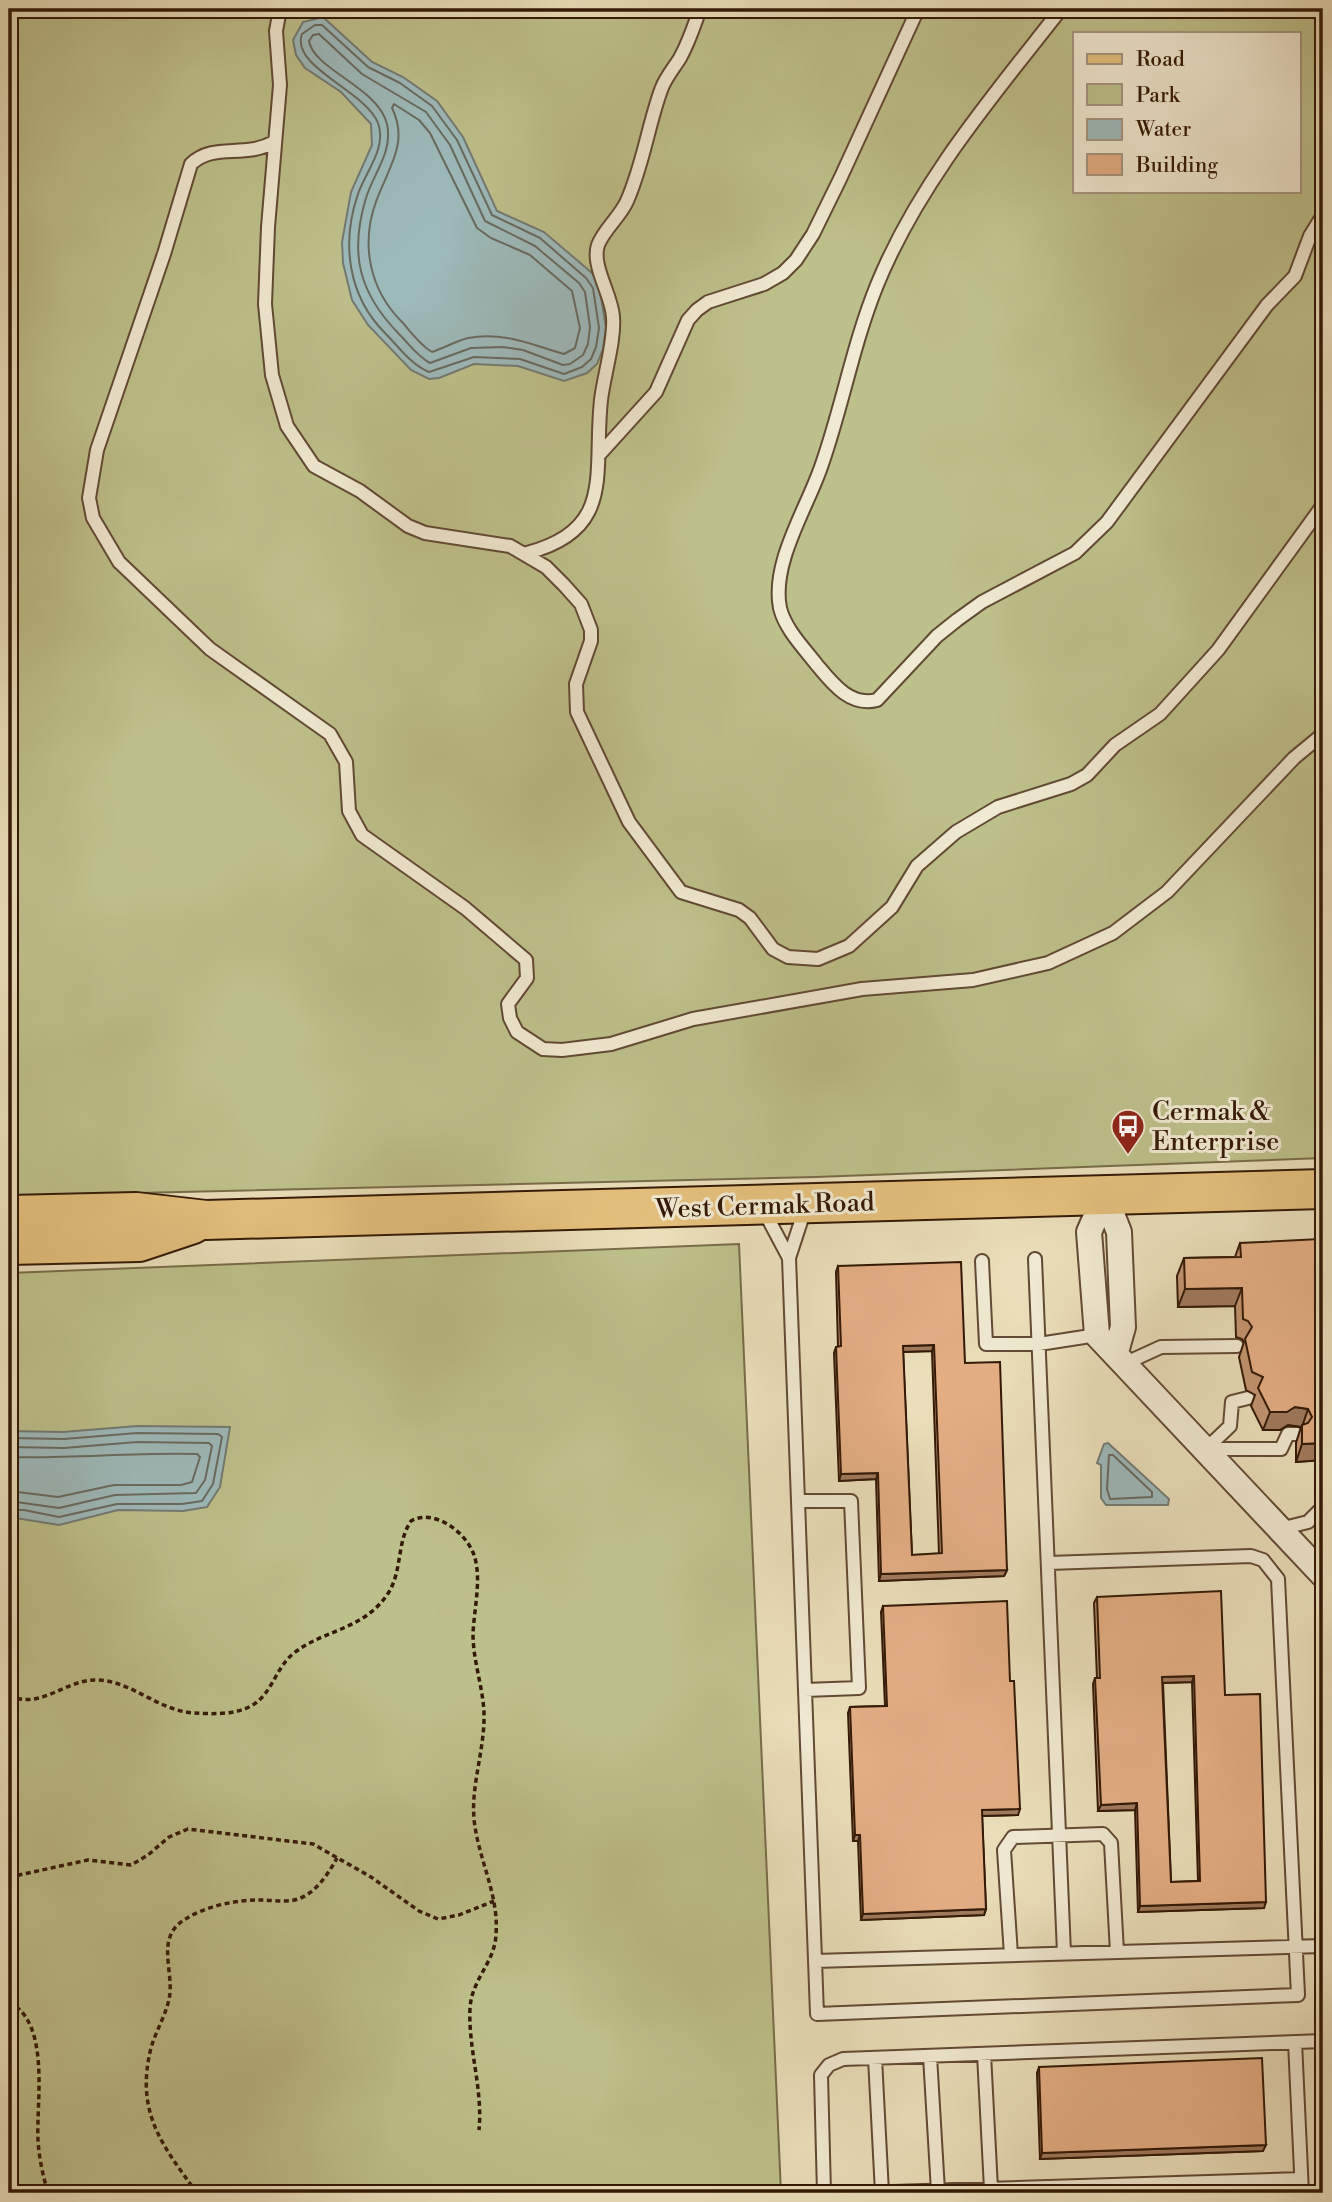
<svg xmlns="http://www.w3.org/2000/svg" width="1332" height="2202" font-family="'Libre Bodoni',serif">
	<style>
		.green { fill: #bec08b; stroke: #786c48; stroke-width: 2; fill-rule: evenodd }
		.water { fill: #9dbabb; stroke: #737a73; stroke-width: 2 }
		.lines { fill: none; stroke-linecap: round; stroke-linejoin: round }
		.shore { stroke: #686a60; stroke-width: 2 }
		.lane-casing { stroke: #614a33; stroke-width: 16 }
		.street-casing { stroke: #614a33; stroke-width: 28 }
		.primary-casing { stroke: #331906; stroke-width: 42 }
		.path { stroke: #331906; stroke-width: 3.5; stroke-dasharray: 5 3.5; stroke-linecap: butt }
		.lane { stroke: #f1ead2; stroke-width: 12 }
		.street { stroke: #f1ead2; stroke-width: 24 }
		.primary { stroke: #e5c07d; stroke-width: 38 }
		.wall { fill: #c49672; stroke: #331906; stroke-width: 2; fill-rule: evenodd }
		.shaded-wall { fill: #a07a5d; stroke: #331906; stroke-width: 2 }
		.building { fill: #e4ae85; stroke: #331906; stroke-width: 2; fill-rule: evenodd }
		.labels { text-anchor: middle; stroke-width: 6; stroke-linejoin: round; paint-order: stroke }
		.poi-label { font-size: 26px; fill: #331906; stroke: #f1ead2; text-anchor: start }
		.street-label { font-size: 26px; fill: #331906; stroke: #f1ead2 }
	</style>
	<rect width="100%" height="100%" fill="#eadfba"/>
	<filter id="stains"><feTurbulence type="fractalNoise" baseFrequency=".00286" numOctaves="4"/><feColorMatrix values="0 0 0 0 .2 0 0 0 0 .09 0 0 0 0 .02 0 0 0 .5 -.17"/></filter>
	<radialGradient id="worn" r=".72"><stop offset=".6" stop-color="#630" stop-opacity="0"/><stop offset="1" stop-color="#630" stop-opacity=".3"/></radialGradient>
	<!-- green -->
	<path class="green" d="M 9,9 L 1323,9 L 1323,1158 L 816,1177 L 9,1196 ZM 1075,33 L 1299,33 L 1299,191 L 1075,191 Z
		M 739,1244 L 781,2193 L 9,2193 L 9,1273 Z"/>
	<!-- water -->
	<path class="water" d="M 323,17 L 372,62 L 403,77 L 437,101 L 463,137 L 497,211 L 544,232 L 592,273 L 599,285 L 606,328 L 603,349 L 597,364 L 587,373 L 564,381 L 518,366 L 474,364 L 439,378 L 429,379 L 411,370 L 368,325 L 352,300 L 343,263 L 342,242 L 351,192 L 372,145 L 371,124 L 341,92 L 305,68 L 296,55 L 293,40 L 303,22 Z
		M 137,1426 L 230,1427 L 220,1487 L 207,1507 L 183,1511 L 118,1510 L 59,1525 L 9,1517 L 9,1431 L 63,1432 Z
		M 1108,1443 L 1169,1499 L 1168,1505 L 1106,1505 L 1101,1498 L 1101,1465 L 1097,1463 L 1104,1444 Z"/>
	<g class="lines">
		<!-- shore -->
		<path class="shore" d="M 315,25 L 322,25 L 368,67 L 400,83 L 432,106 L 457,140 L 492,215 L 540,238 L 586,278 L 593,288 L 599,328 L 596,347 L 591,359 L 582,367 L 564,374 L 520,359 L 474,357 L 429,372 C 411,365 398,346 385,333 C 348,296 341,243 358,194 C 366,171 387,148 378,123 C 366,91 290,67 302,34 Z
			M 319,34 L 362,74 L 426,112 L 450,145 L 485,221 L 535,246 L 579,283 L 585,292 L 590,327 L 588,344 L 583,355 L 570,364 L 563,365 L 523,350 L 503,347 L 471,348 L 430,363 C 417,356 409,344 399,334 C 359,293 349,254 366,198 C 374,172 393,152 387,124 C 378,87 314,70 309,41 L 313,35 Z
			M 394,104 L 419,120 L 430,133 L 477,228 L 491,238 L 530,255 L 572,291 L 580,328 L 575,348 L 564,354 C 532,345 503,331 468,338 C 456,341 444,348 432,352 C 420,345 411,332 402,322 C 369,289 360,243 377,199 C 389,167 409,142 392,108 Z
			M 9,1438 L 64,1439 L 137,1433 L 218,1434 L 222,1437 L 213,1484 L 202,1501 L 182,1504 L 117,1504 L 59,1517 L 24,1510 L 9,1510
			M 9,1447 L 64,1448 L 137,1442 L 209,1443 L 212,1446 L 205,1480 L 196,1493 L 115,1495 L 59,1508 L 9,1501
			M 1109,1455 L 1113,1455 L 1152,1492 L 1152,1497 L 1110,1499 L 1107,1489 Z
			M 9,1457 C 72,1459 134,1452 197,1454 L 200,1457 L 192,1482 L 181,1485 L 114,1485 L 58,1497 L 9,1491"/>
		<defs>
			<path id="lane" d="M 280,9 L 276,31 L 280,85 L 268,227 L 265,304 L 272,375 L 287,426 L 314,466 L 360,491 L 408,526 L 425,533 L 510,546 L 546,567 L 564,585 L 581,604 L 591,630 L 591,641 L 576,684 L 577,712 L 629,822 L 681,892 L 739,910 L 750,918 L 773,949 L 788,957 L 818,959 L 849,946 L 892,907 L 917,866 L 956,832 L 998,807 L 1071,784 L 1087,775 L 1115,745 L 1160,714 L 1218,650 L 1323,505
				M 1061,9 C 993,96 919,182 877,285 C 853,344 842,408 821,467 C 807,508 771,563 780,608 C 785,629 804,648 817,665 C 832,683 850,707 877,700 L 937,636 L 957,620 L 982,602 L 1075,553 L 1107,522 L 1267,305 L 1295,276 L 1310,236 L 1323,215
				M 274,142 C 244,159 214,142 191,164 L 164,254 L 97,450 L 89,498 L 93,518 L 119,562 L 210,649 L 330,734 L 346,762 L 349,811 L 362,835 L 465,908 L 526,960 L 527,978 L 508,1004 L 510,1018 L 517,1032 L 543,1049 L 562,1050 L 611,1044 L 693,1019 L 862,989 L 973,980 L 1048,963 L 1113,933 L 1167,892 L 1294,758 L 1323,734
				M 599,455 L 656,392 L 688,320 L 697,310 L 708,302 L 764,284 L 783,273 L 796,260 L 813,234 L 840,179 L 918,9
				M 527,553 C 616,530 593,473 601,400 C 604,375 615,340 613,317 C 612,295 591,266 598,245 C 604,229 620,217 627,201 C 643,165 648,126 661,90 C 665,78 674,68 680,58 C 689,42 694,26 700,9
				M 763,1209 L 789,1258 L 817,2014 L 1298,1995 L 1278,1579 L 1263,1560 L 1251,1556 L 1049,1563
				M 1322,1257 L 1323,1279
				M 789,1258 L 805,1209
				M 1035,1259 L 1064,1953
				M 982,1261 L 986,1344 L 1039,1344 L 1097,1335
				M 1126,1363 L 1161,1347 L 1237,1346
				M 1206,1449 L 1281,1449 L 1288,1434 L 1297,1434
				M 1206,1449 L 1230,1426 L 1232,1402 L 1248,1398
				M 798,1501 L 851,1501 L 859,1688 L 805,1690
				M 1280,1529 L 1308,1522 L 1323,1507
				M 1011,1955 L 1004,1850 L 1013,1837 L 1103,1834 L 1111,1843 L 1117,1952
				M 815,1961 L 1323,1946
				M 1295,2042 L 1302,2193
				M 984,2054 L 991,2189
				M 930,2056 L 938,2191
				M 875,2058 L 882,2193
				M 824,2193 L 821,2075 L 829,2065 L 843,2059 L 1323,2041
				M 861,2193 L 1301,2179"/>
			<path id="street" d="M 1105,1196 L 1089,1232 L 1097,1335 L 1323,1575
				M 1105,1196 L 1119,1232 L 1123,1327 L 1116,1352"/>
			<path id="primary" d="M 9,1215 L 136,1212 L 206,1220 L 1323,1189
				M 9,1245 L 139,1242 L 193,1224"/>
		</defs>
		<!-- lane casing -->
		<use href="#lane" class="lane-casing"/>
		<!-- street casing -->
		<use href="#street" class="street-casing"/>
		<!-- primary casing -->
		<use href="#primary" class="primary-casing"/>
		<!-- path -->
		<path class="path" d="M 9,1696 C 43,1710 66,1678 99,1680 C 133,1682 159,1711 194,1713 C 211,1714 235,1715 251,1706 C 272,1695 275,1668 294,1653 C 323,1630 363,1630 387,1595 C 403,1572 396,1543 411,1521 C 434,1508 466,1532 474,1555 C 482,1578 474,1609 473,1634 C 473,1661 483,1687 484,1713 C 485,1749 471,1784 474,1819 C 478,1859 499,1894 496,1934 C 495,1963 472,1978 470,2008 C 468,2049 483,2088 479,2130
			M 9,1874 L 19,1875 L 88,1860 L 131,1865 L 148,1855 L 169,1837 L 188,1829 L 313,1844 L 371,1877 L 419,1911 L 438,1919 L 459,1915 L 494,1901
			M 9,2002 C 51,2023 36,2102 38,2140 C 39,2158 43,2176 48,2193
			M 197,2193 C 162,2145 135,2112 151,2048 C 156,2030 168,2012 170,1993 C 172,1967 157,1937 184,1920 C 205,1906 235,1900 261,1900 C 273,1900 286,1903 298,1899 C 316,1893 328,1874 337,1858"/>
		<!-- lane -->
		<use href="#lane" class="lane"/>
		<!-- street -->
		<use href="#street" class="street"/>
		<!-- primary -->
		<use href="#primary" class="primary"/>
	</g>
	<!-- wall -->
	<path class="wall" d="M 1240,1243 L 1323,1266 L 1323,1460 L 1296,1462 L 1296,1443 L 1301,1427 L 1288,1425 L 1280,1430 L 1263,1430 L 1251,1406 L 1255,1395 L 1246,1390 L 1239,1357 L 1244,1342 L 1242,1339 L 1236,1337 L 1235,1306 L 1178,1307 L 1177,1276 L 1184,1258 L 1235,1257 Z
		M 838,1266 L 965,1363 L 1007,1570 L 1004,1576 L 879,1581 L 876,1479 L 839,1481 L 834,1353 L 836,1347 L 838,1347 L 836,1272 ZM 932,1351 L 939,1554 L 912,1555 L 903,1352 Z
		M 1097,1597 L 1225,1695 L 1264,1908 L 1138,1912 L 1135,1810 L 1098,1811 L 1093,1684 L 1095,1678 L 1097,1678 L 1094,1603 ZM 1192,1682 L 1198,1881 L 1171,1882 L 1163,1683 Z
		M 883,1606 L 1010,1681 L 1018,1815 L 982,1816 L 986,1909 L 984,1915 L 861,1920 L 858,1841 L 853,1841 L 848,1713 L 850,1707 L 885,1706 L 881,1612 Z
		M 1039,2067 L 1263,2151 L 1040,2159 L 1037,2073 Z"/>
	<!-- shaded-wall -->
	<path class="shaded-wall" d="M 1242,1288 L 1235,1306 L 1178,1307 L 1185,1289 Z
		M 934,1345 L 932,1351 L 901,1352 L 903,1346 Z
		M 1295,1407 L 1308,1409 L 1302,1427 L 1288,1425 L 1280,1430 L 1263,1430 L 1270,1412 Z
		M 1323,1443 L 1323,1460 L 1296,1462 L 1302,1444 Z
		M 878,1473 L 876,1479 L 839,1481 L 841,1474 Z
		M 1007,1570 L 1004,1576 L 879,1581 L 881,1574 Z
		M 1194,1676 L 1192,1682 L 1160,1683 L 1162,1677 Z
		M 1137,1803 L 1135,1810 L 1098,1811 L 1101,1805 Z
		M 1020,1809 L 1018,1815 L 980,1816 L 982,1810 Z
		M 855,1835 L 860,1835 L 858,1841 L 853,1841 Z
		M 1266,1902 L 1264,1908 L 1138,1912 L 1140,1906 Z
		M 986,1909 L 984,1915 L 861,1920 L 863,1914 Z
		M 1266,2145 L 1263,2151 L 1040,2159 L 1042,2153 Z"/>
	<!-- building -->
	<path class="building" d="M 1320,1239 L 1322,1265 L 1323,1266 L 1323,1443 L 1302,1444 L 1302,1425 L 1308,1423 L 1312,1417 L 1308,1409 L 1295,1407 L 1287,1412 L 1270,1412 L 1258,1388 L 1263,1377 L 1252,1372 L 1245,1339 L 1252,1327 L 1248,1321 L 1243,1319 L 1242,1288 L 1185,1289 L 1184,1258 L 1241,1257 L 1240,1243 Z
		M 961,1262 L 965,1363 L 1000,1362 L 1007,1570 L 881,1574 L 878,1473 L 841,1474 L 836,1347 L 841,1346 L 838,1266 ZM 934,1345 L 942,1553 L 912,1555 L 903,1346 Z
		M 1221,1591 L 1225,1695 L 1260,1694 L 1266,1902 L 1140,1906 L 1137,1803 L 1101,1805 L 1095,1678 L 1100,1678 L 1097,1597 ZM 1194,1676 L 1200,1881 L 1171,1882 L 1162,1677 Z
		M 1007,1601 L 1010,1681 L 1014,1681 L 1020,1809 L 982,1810 L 986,1909 L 863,1914 L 860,1835 L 855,1835 L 850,1707 L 887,1706 L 883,1606 Z
		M 1262,2058 L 1266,2145 L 1042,2153 L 1039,2067 Z"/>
	<!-- icons -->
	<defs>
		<symbol id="bus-pin" viewBox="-11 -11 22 30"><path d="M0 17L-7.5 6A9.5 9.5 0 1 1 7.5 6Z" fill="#8f2418" stroke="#f1ead2"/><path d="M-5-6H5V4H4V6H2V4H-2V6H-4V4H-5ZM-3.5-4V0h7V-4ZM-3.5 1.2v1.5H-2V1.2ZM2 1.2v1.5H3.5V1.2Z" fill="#fff"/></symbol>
	</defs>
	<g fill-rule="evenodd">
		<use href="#bus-pin" x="1109" y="1107" width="38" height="52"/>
	</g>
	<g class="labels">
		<!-- poi labels -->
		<g class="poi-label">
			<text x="1152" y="1120">Cermak &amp;<tspan x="1152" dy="30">Enterprise</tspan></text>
		</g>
		<!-- street labels -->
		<g class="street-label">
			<text transform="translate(765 1205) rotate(-2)" y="9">West Cermak Road</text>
		</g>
	</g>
	<!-- margin -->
	<rect width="1332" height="2202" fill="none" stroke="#eadfba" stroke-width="35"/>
	<rect x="10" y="10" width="1311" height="2181" fill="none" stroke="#331906" stroke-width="3.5"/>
	<rect x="18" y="18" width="1297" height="2167" fill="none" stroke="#331906" stroke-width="2"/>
	<!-- legend -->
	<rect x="1073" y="32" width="228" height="161" fill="#f1ead2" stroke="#a59680" stroke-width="2"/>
	<rect x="1087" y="54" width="35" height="10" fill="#e5c07d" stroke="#a59680" stroke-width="2"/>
	<text x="1136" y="66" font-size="21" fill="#331906">Road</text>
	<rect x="1087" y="84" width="35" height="21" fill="#bec08b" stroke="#a59680" stroke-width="2"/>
	<text x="1136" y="102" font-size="21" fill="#331906">Park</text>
	<rect x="1087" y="119" width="35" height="21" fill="#9dbabb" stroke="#a59680" stroke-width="2"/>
	<text x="1136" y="136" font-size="21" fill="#331906">Water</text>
	<rect x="1087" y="154" width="35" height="21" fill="#e4ae85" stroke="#a59680" stroke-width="2"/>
	<text x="1136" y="172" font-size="21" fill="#331906">Building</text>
	<rect width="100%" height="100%" filter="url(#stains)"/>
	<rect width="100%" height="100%" fill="url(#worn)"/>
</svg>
